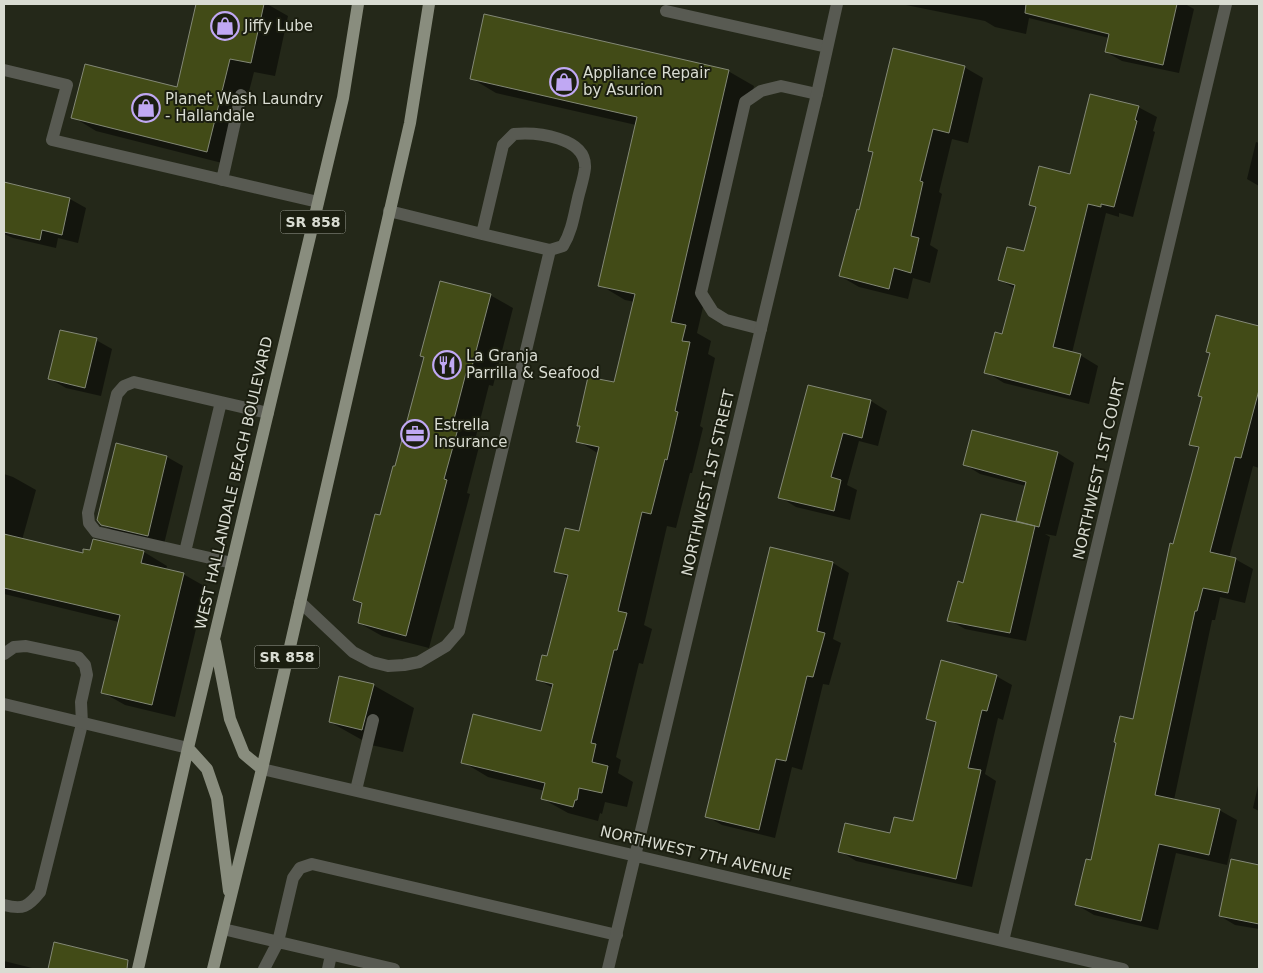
<svg xmlns="http://www.w3.org/2000/svg" width="1263" height="973" font-family="'DejaVu Sans',sans-serif">
	<style>
		.shadow { fill: #0007 }
		.building { fill: #424b17; stroke: #838876 }
		.lines { fill: none; stroke-linecap: round; stroke-linejoin: round }
		.service { stroke: #585a52; stroke-width: 12 }
		.minor { stroke: #585a52; stroke-width: 12 }
		.primary { stroke: #898d7e; stroke-width: 12 }
		.labels { text-anchor: middle; stroke-width: 4; stroke-linejoin: round; paint-order: stroke }
		.shield { fill: #1b1e10; stroke: #a0a398; stroke-width: 1 }
		.shield-label { font-size: 14px; font-weight: bold; fill: #d9dcd2 }
		.poi-label { font-size: 15px; fill: #d9dcd2; stroke: #1b1e10; text-anchor: start }
		.street-label { font-size: 15px; fill: #d9dcd2; stroke: #1b1e10 }
	</style>
	<rect width="100%" height="100%" fill="#242819"/>
	<!-- shadow -->
	<path class="shadow" d="M 197,4 L 267,4 L 288,16 L 275,76 L 254,72 L 230,165 L 96,131 L 73,117 L 178,89 Z
		M 901,4 L 1185,4 L 1194,9 L 1179,73 L 1122,61 L 1106,52 L 1109,38 L 1029,18 L 1026,34 L 995,27 L 985,21 Z
		M 964,67 L 983,78 L 968,143 L 952,139 L 939,192 L 942,194 L 930,245 L 938,250 L 930,283 L 913,278 L 908,299 L 859,287 L 840,276 L 860,211 L 875,153 L 869,150 Z
		M 728,71 L 754,86 L 697,333 L 711,341 L 708,354 L 715,358 L 700,426 L 703,428 L 692,473 L 690,473 L 676,528 L 667,526 L 644,625 L 652,629 L 643,664 L 639,663 L 616,757 L 621,760 L 618,773 L 633,782 L 627,807 L 605,802 L 602,814 L 600,813 L 598,821 L 568,813 L 543,799 L 545,791 L 488,777 L 463,762 L 542,732 L 553,688 L 537,679 L 548,658 L 568,578 L 556,571 L 580,532 L 599,454 L 578,441 L 615,384 L 635,302 L 625,300 L 600,285 L 636,125 L 496,93 L 471,78 Z
		M 1138,107 L 1157,117 L 1153,131 L 1155,132 L 1133,217 L 1119,213 L 1119,217 L 1106,213 L 1072,353 L 1080,355 L 1098,366 L 1089,404 L 1004,383 L 986,372 L 1003,336 L 1016,289 L 1000,280 L 1025,253 L 1037,209 L 1030,205 L 1071,176 Z
		M 1256,142 L 1259,143 L 1259,186 L 1247,179 Z
		M 4,183 L 70,199 L 86,208 L 78,243 L 58,238 L 56,248 L 13,238 L 4,234 Z
		M 490,295 L 513,308 L 493,386 L 489,385 L 476,436 L 481,439 L 467,493 L 470,494 L 429,648 L 382,636 L 359,623 L 363,605 L 354,600 L 396,468 L 425,357 L 422,356 Z
		M 1217,316 L 1259,327 L 1259,468 L 1253,466 L 1229,558 L 1235,559 L 1253,569 L 1245,603 L 1220,597 L 1215,620 L 1212,620 L 1174,800 L 1219,810 L 1237,820 L 1227,865 L 1176,853 L 1158,930 L 1094,915 L 1077,905 L 1092,862 L 1134,720 L 1174,545 L 1199,449 L 1190,444 L 1203,398 L 1200,396 L 1211,353 Z
		M 96,340 L 112,349 L 101,396 L 66,388 L 50,379 Z
		M 871,401 L 887,411 L 878,446 L 859,441 L 847,485 L 857,490 L 850,520 L 796,507 L 780,497 Z
		M 1058,453 L 1074,463 L 1056,536 L 1045,534 L 1050,537 L 1026,641 L 965,629 L 949,620 L 964,584 L 1024,524 L 1017,520 L 1026,486 L 980,474 L 964,464 Z
		M 167,457 L 183,466 L 164,544 L 118,533 L 101,524 Z
		M 4,474 L 13,477 L 36,490 L 22,540 L 84,555 L 91,552 L 94,541 L 144,552 L 167,566 L 166,570 L 183,574 L 206,587 L 175,717 L 125,705 L 102,692 L 119,622 L 4,594 Z
		M 771,548 L 833,563 L 849,573 L 833,639 L 841,643 L 829,685 L 823,684 L 802,770 L 792,767 L 775,838 L 722,825 L 706,816 Z
		M 996,676 L 1012,685 L 1003,720 L 998,718 L 985,774 L 996,781 L 972,887 L 856,861 L 840,851 L 891,835 L 914,822 L 937,724 L 927,719 Z
		M 373,685 L 414,708 L 403,752 L 371,745 L 330,722 Z
		M 1259,781 L 1259,811 L 1253,808 Z
		M 1259,864 L 1259,929 L 1235,925 L 1220,916 Z
		M 55,944 L 118,967 L 117,969 L 49,969 Z
		M 4,961 L 36,969 L 4,969 Z"/>
	<!-- building -->
	<path class="building" d="M 196,4 L 264,4 L 251,63 L 230,59 L 207,152 L 71,118 L 85,64 L 177,87 Z
		M 1026,4 L 1177,4 L 1163,65 L 1105,52 L 1109,34 L 1025,13 Z
		M 484,14 L 729,70 L 671,322 L 686,325 L 682,341 L 690,342 L 675,411 L 678,412 L 667,460 L 665,459 L 651,514 L 642,512 L 618,611 L 627,613 L 617,650 L 614,650 L 591,743 L 596,744 L 592,762 L 608,766 L 602,793 L 579,788 L 577,800 L 575,800 L 573,807 L 541,799 L 545,783 L 461,763 L 473,714 L 541,731 L 553,684 L 536,680 L 542,655 L 547,656 L 568,575 L 554,572 L 565,528 L 579,531 L 599,447 L 576,442 L 580,426 L 577,426 L 588,377 L 614,382 L 635,294 L 598,286 L 637,117 L 470,79 Z
		M 893,48 L 965,66 L 949,133 L 933,129 L 920,181 L 923,182 L 911,236 L 919,238 L 911,273 L 894,268 L 889,289 L 839,276 L 857,209 L 859,210 L 873,152 L 868,151 Z
		M 1090,94 L 1139,106 L 1135,120 L 1137,121 L 1114,207 L 1101,204 L 1101,207 L 1088,204 L 1053,347 L 1081,354 L 1070,395 L 984,373 L 995,332 L 1002,334 L 1015,285 L 998,280 L 1007,247 L 1024,251 L 1036,207 L 1029,205 L 1039,166 L 1070,174 Z
		M 4,182 L 70,198 L 62,235 L 42,230 L 40,240 L 4,232 Z
		M 440,281 L 491,294 L 470,374 L 466,373 L 453,423 L 459,425 L 444,479 L 447,480 L 406,636 L 358,623 L 362,603 L 353,600 L 375,514 L 380,515 L 393,466 L 395,466 L 424,357 L 420,356 Z
		M 1216,315 L 1259,326 L 1259,390 L 1241,458 L 1235,457 L 1210,552 L 1236,558 L 1228,593 L 1203,588 L 1197,611 L 1195,611 L 1155,795 L 1220,809 L 1209,855 L 1159,844 L 1141,921 L 1075,905 L 1086,859 L 1091,860 L 1116,743 L 1114,742 L 1120,716 L 1133,719 L 1170,543 L 1173,544 L 1199,447 L 1189,445 L 1202,397 L 1198,396 L 1210,353 L 1206,352 Z
		M 60,330 L 97,338 L 85,388 L 48,379 Z
		M 808,385 L 871,400 L 862,438 L 843,433 L 831,477 L 841,480 L 834,511 L 778,498 Z
		M 972,430 L 1058,452 L 1039,527 L 1016,521 L 1026,482 L 963,465 Z
		M 116,443 L 167,456 L 148,536 L 101,525 L 97,520 Z
		M 981,514 L 1035,526 L 1010,633 L 947,621 L 958,581 L 963,583 Z
		M 4,534 L 83,553 L 83,549 L 90,550 L 93,539 L 144,551 L 141,563 L 184,573 L 152,705 L 101,693 L 120,615 L 4,588 Z
		M 770,547 L 833,562 L 817,631 L 825,633 L 813,677 L 807,676 L 786,761 L 776,759 L 759,830 L 705,817 Z
		M 941,660 L 997,675 L 987,711 L 982,710 L 968,768 L 981,770 L 956,879 L 838,852 L 845,823 L 890,833 L 894,817 L 913,821 L 936,722 L 926,719 Z
		M 339,676 L 374,684 L 362,730 L 329,722 Z
		M 1231,859 L 1259,865 L 1259,924 L 1219,916 Z
		M 54,942 L 128,960 L 127,969 L 48,969 Z"/>
	<g class="lines">
		<!-- service -->
		<path class="service" d="M 666,11 L 827,47
			M 4,70 L 67,85 L 52,140 L 318,202
			M 222,180 L 241,95
			M 389,211 L 482,234 L 503,145 L 514,134 C 536,132 587,137 585,168 C 584,178 580,189 578,198 C 574,215 572,231 563,246 L 550,250 L 482,234
			M 761,329 L 726,320 L 713,312 L 701,293 L 745,102 L 761,91 L 781,86 L 817,94
			M 185,552 L 221,402
			M 232,563 L 96,532 L 89,523 L 88,513 L 117,394 L 124,386 L 134,382 L 268,413
			M 300,602 L 353,652 L 372,662 L 388,666 L 404,665 L 419,662 L 446,646 L 459,631 L 550,250
			M 4,654 L 14,647 L 26,646 L 78,657 L 85,665 L 87,675 L 81,702 L 82,724 L 40,892 C 28,907 23,910 4,905
			M 356,790 L 373,720
			M 223,929 L 394,969
			M 264,969 L 278,942 L 293,878 L 300,868 L 312,864 L 617,935
			M 328,969 L 331,955"/>
		<!-- minor -->
		<path class="minor" d="M 4,704 L 188,748
			M 262,769 L 1123,969
			M 1003,941 L 1226,4
			M 608,969 L 817,94 L 837,4"/>
		<!-- primary -->
		<path class="primary" d="M 215,642 L 230,719 L 244,754 L 262,769
			M 188,748 L 207,769 L 217,798 L 229,891
			M 138,969 L 188,748 L 343,98 L 358,4
			M 213,969 L 262,769 L 410,123 L 429,4"/>
	</g>
	<!-- icons -->
	<defs>
		<symbol id="shop-ring" viewBox="-11 -11 22 22"><circle r="9.5" fill="#1b1e10" stroke="#c0a8f3" stroke-width="1.5"/><path d="M-5-2.5h2.3a2.7 3.5 0 0 1 5.4 0H5L5.5 6h-11ZM-1.5-2.5h3a1.5 2.3 0 0 0-3 0Z" fill="#c0a8f3"/></symbol>
		<symbol id="restaurant-ring" viewBox="-11 -11 22 22"><circle r="9.5" fill="#1b1e10" stroke="#c0a8f3" stroke-width="1.5"/><path d="M-5-6h1v4h1v-4h1v4h1v-4h1v5L-1.5 .5V6h-2V.5L-5-1ZM5-6V6H3V1.5H1.5Q1.5-4 5-6Z" fill="#c0a8f3"/></symbol>
		<symbol id="office-ring" viewBox="-11 -11 22 22"><circle r="9.5" fill="#1b1e10" stroke="#c0a8f3" stroke-width="1.5"/><path d="M-6-3h4V-5.5h4V-3h4V5H-6ZM-1-4.5V-3h2v-1.5ZM-6 0V1H6V0Z" fill="#c0a8f3"/></symbol>
	</defs>
	<g fill-rule="evenodd">
		<use href="#shop-ring" x="209" y="10" width="32" height="32"/>
		<use href="#shop-ring" x="548" y="66" width="32" height="32"/>
		<use href="#shop-ring" x="130" y="92" width="32" height="32"/>
		<use href="#restaurant-ring" x="431" y="349" width="32" height="32"/>
		<use href="#office-ring" x="399" y="418" width="32" height="32"/>
	</g>
	<g class="labels">
		<!-- shield labels -->
		<g class="shield">
			<rect x="280.5" y="210.5" width="65" height="23" rx="4"/>
			<rect x="254.5" y="645.5" width="65" height="23" rx="4"/>
		</g>
		<g class="shield-label">
			<text x="313" y="227">SR 858</text>
			<text x="287" y="662">SR 858</text>
		</g>
		<!-- poi labels -->
		<g class="poi-label">
			<text x="244" y="31">Jiffy Lube</text>
			<text x="583" y="78">Appliance Repair<tspan x="583" dy="17">by Asurion</tspan></text>
			<text x="165" y="104">Planet Wash Laundry<tspan x="165" dy="17">- Hallandale</tspan></text>
			<text x="466" y="361">La Granja<tspan x="466" dy="17">Parrilla &amp; Seafood</tspan></text>
			<text x="434" y="430">Estrella<tspan x="434" dy="17">Insurance</tspan></text>
		</g>
		<!-- street labels -->
		<g class="street-label">
			<text transform="translate(1099 469) rotate(-77)" y="5">NORTHWEST 1ST COURT</text>
			<text transform="translate(234 483) rotate(-77)" y="5">WEST HALLANDALE BEACH BOULEVARD</text>
			<text transform="translate(708 483) rotate(-77)" y="5">NORTHWEST 1ST STREET</text>
			<text transform="translate(696 853) rotate(13)" y="5">NORTHWEST 7TH AVENUE</text>
		</g>
	</g>
	<!-- border -->
	<rect width="1263" height="973" fill="none" stroke="#d9dcd2" stroke-width="10"/>
</svg>
